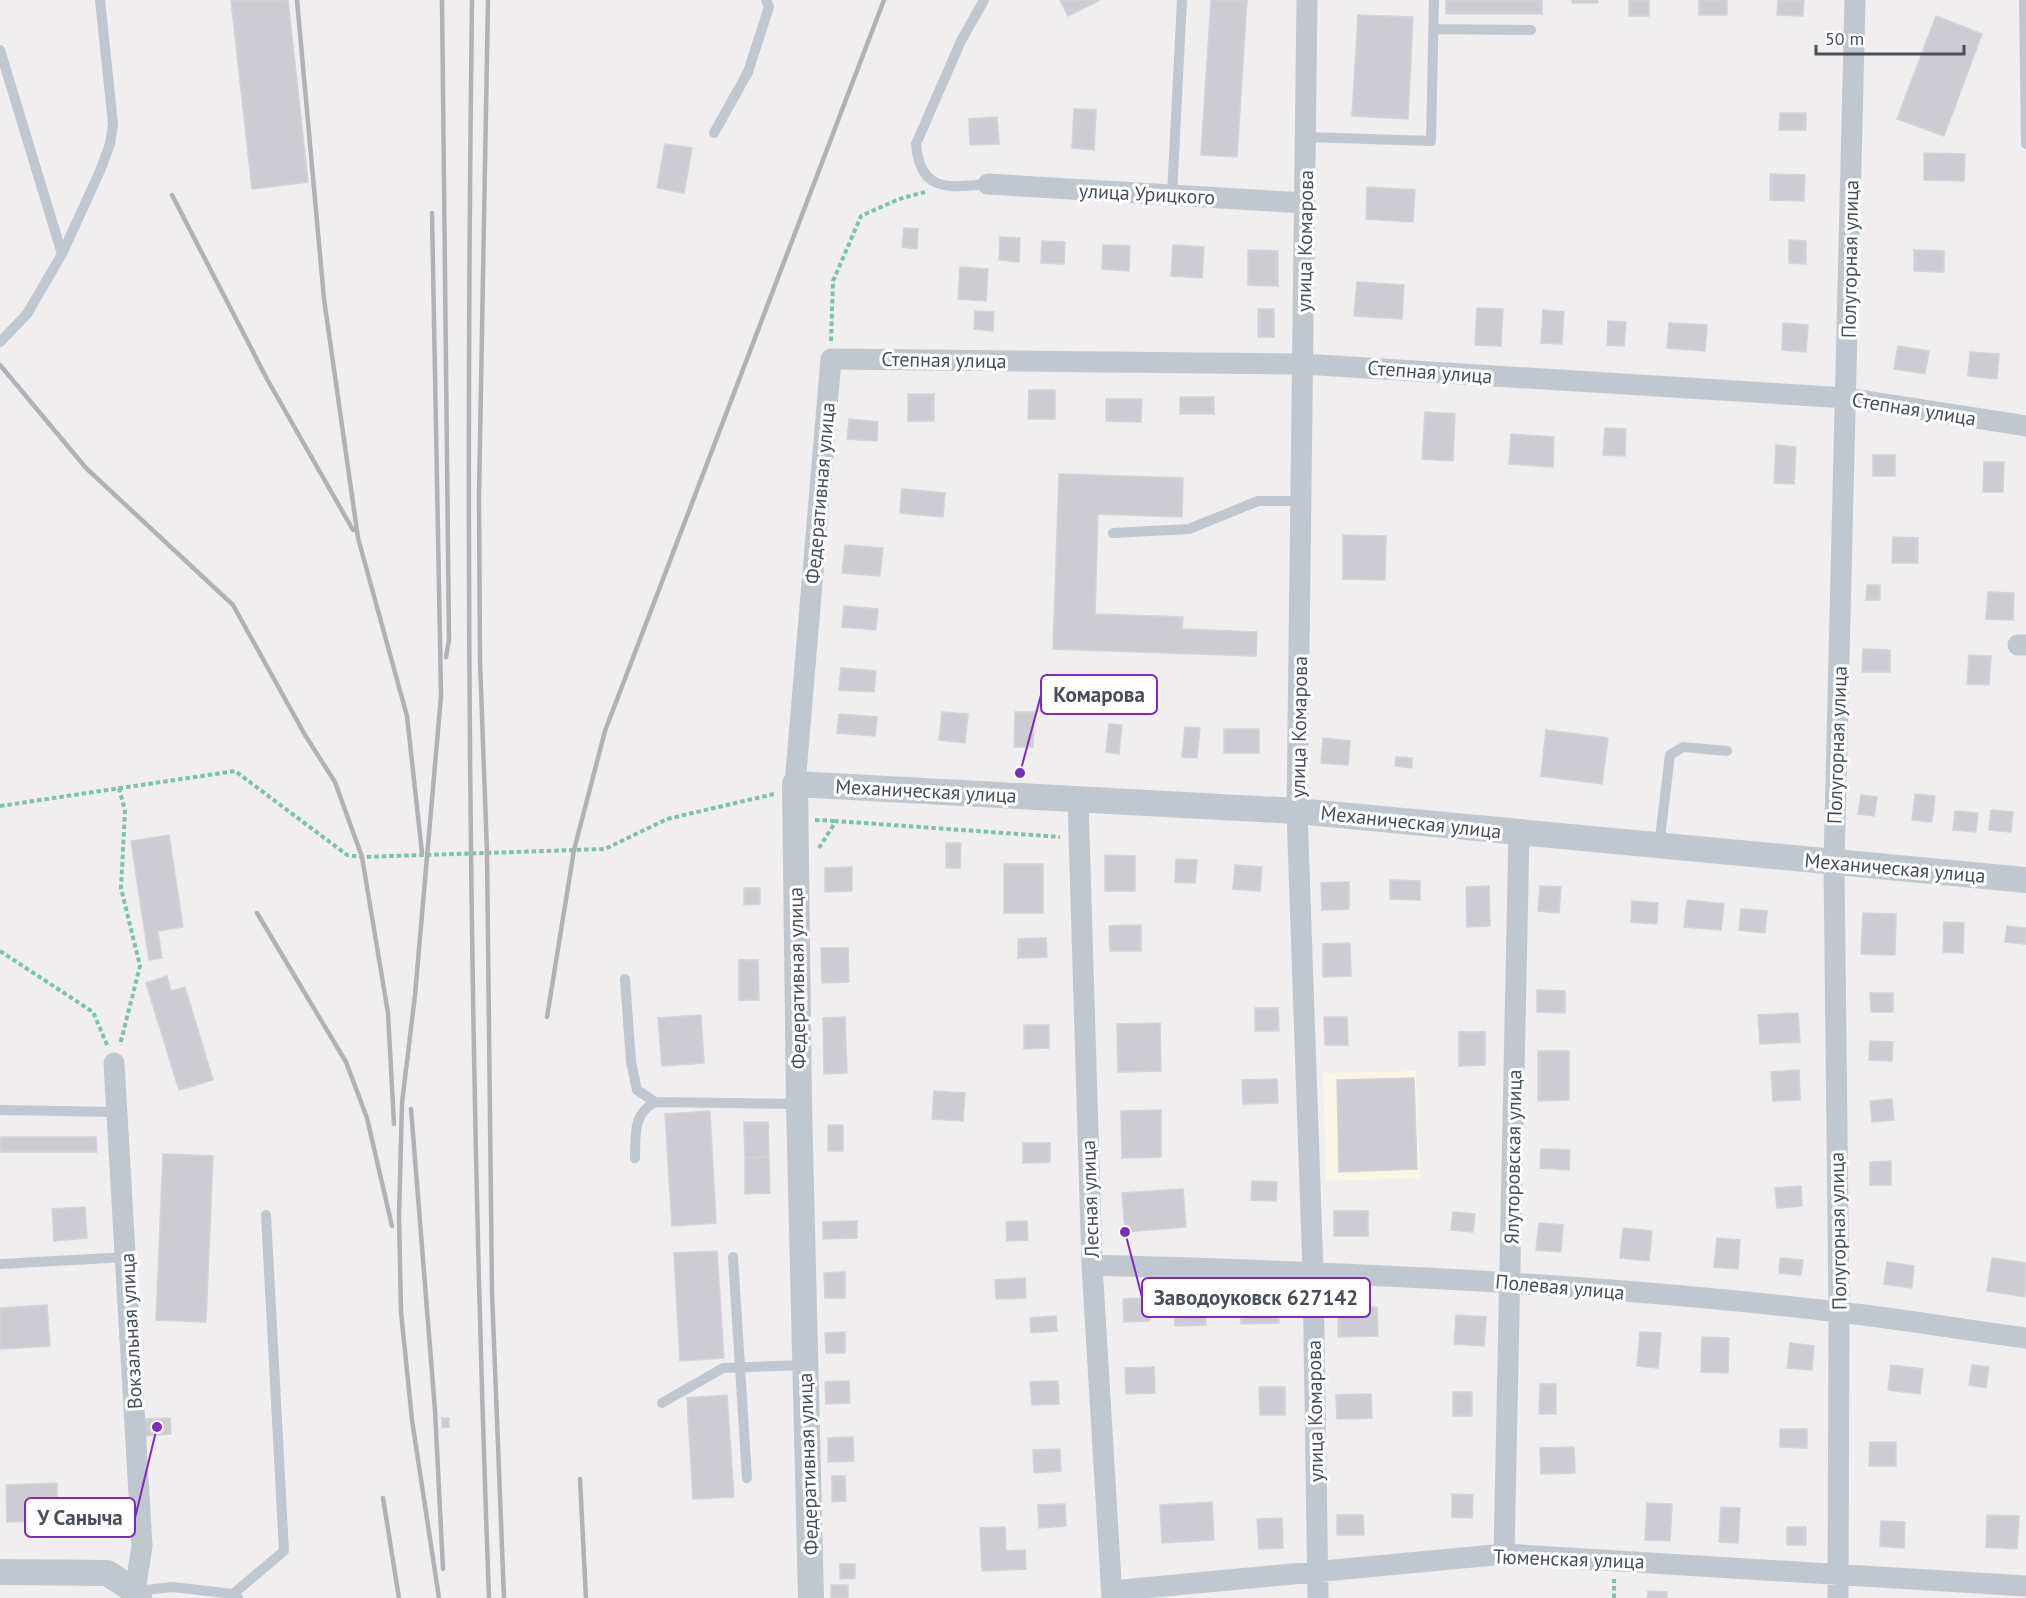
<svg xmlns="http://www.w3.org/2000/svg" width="2026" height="1598" font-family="'PT Sans',sans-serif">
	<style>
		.commercial { fill: #f9f6e8 }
		.building { fill: #ccccd2; stroke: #d2d3d8; stroke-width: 1.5 }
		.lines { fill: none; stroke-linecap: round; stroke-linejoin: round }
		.path { stroke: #7cc3a5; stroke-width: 4; stroke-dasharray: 4.5 3; stroke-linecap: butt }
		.service { stroke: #c0c7ce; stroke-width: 10 }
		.minor { stroke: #c0c7ce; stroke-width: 21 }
		.tertiary { stroke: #c0c7ce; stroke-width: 26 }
		.rail { stroke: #b0b2b7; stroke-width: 4.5 }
		.labels { text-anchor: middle; stroke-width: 6; stroke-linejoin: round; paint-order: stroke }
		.street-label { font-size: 20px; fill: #484f59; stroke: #fff }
		.leader { fill: none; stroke: #7b2cbf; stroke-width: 2 }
		.callout-dot { fill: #7b2cbf; stroke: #fff; stroke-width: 2 }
		.callout { fill: #fff; stroke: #7b2cbf; stroke-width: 2 }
		.callout-label { font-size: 21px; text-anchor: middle; font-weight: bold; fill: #484f59 }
	</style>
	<rect width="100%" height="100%" fill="#f0eeee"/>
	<!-- commercial -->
	<path class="commercial" d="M 1416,1071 L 1420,1178 L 1326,1181 L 1323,1073 Z"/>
	<!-- building -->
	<path class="building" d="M 231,0 L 288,0 L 308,182 L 252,189 Z
		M 1060,0 L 1100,0 L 1068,16 Z
		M 1211,0 L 1247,0 L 1237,157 L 1201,155 Z
		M 1446,0 L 1542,0 L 1542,14 L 1446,14 Z
		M 1572,0 L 1598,0 L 1598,3 L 1572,3 Z
		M 1629,0 L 1649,0 L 1649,16 L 1629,16 Z
		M 1699,0 L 1727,0 L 1727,15 L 1699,15 Z
		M 1778,0 L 1804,0 L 1803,16 L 1777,15 Z
		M 1358,15 L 1413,17 L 1408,119 L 1352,116 Z
		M 1936,16 L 1982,34 L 1944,136 L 1897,119 Z
		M 1074,109 L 1096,110 L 1094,150 L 1072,148 Z
		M 1780,113 L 1806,113 L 1806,130 L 1779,130 Z
		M 997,117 L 999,144 L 970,145 L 969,119 Z
		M 665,144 L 692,148 L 684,193 L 657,188 Z
		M 1924,153 L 1965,154 L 1964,181 L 1924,180 Z
		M 1770,174 L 1805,175 L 1804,201 L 1770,200 Z
		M 1367,187 L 1415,190 L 1413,222 L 1366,219 Z
		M 904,228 L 918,229 L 917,249 L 902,247 Z
		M 1000,237 L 1020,238 L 1019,262 L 999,260 Z
		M 1789,240 L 1806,241 L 1806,264 L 1789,263 Z
		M 1042,241 L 1065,242 L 1064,264 L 1041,263 Z
		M 1103,245 L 1130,246 L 1129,271 L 1102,269 Z
		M 1173,245 L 1204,247 L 1202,278 L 1171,276 Z
		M 1248,250 L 1278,251 L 1278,286 L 1248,285 Z
		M 1914,250 L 1944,251 L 1944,272 L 1914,271 Z
		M 960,267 L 988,269 L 986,301 L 958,299 Z
		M 1357,282 L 1404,285 L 1402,319 L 1354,316 Z
		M 1477,308 L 1503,309 L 1501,346 L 1475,345 Z
		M 1258,309 L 1274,309 L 1274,337 L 1258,337 Z
		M 1543,310 L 1564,312 L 1562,344 L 1541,343 Z
		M 975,311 L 994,312 L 993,331 L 974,329 Z
		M 1608,321 L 1626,322 L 1624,346 L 1607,345 Z
		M 1669,323 L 1707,325 L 1705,351 L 1667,348 Z
		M 1783,323 L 1808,325 L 1806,352 L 1782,350 Z
		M 1898,346 L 1929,351 L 1925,374 L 1894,369 Z
		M 1970,352 L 1999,354 L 1997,379 L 1968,376 Z
		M 1029,390 L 1055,390 L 1055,419 L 1028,419 Z
		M 908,394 L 934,394 L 934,421 L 908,421 Z
		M 1180,397 L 1214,397 L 1214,414 L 1180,414 Z
		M 1106,399 L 1142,399 L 1141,422 L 1106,421 Z
		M 1425,412 L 1455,414 L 1453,461 L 1422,459 Z
		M 849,419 L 878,422 L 877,441 L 847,439 Z
		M 1605,428 L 1626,429 L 1625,456 L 1603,455 Z
		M 1511,434 L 1554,437 L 1553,467 L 1509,464 Z
		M 1776,445 L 1796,447 L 1794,484 L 1774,483 Z
		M 1873,455 L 1895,455 L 1895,476 L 1873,476 Z
		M 1984,462 L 2004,462 L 2003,492 L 1983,492 Z
		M 1059,474 L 1183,478 L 1182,517 L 1098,514 L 1095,614 L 1183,617 L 1182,629 L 1257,632 L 1256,656 L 1053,649 Z
		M 902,489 L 945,493 L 943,517 L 900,513 Z
		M 1343,535 L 1386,536 L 1385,580 L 1343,579 Z
		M 1893,537 L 1918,538 L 1918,563 L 1892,563 Z
		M 845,545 L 883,548 L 880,576 L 842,573 Z
		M 1867,585 L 1880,585 L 1880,600 L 1866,600 Z
		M 1988,592 L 2014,593 L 2013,620 L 1986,619 Z
		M 844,606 L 878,609 L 876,630 L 842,627 Z
		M 1863,649 L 1890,650 L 1890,672 L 1862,672 Z
		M 1969,655 L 1991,656 L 1989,685 L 1967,684 Z
		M 841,668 L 876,671 L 874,692 L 839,690 Z
		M 942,712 L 968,714 L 965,743 L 939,740 Z
		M 1015,712 L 1034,712 L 1033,747 L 1014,747 Z
		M 839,714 L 877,717 L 875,736 L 837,733 Z
		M 1109,724 L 1122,725 L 1119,754 L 1106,752 Z
		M 1185,727 L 1200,728 L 1197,758 L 1182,757 Z
		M 1224,729 L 1259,729 L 1259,753 L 1224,753 Z
		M 1546,730 L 1608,738 L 1602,784 L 1541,776 Z
		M 1323,738 L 1350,741 L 1348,765 L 1321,763 Z
		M 1396,757 L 1412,758 L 1412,768 L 1395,766 Z
		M 1915,794 L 1935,796 L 1932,822 L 1912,820 Z
		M 1861,795 L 1877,797 L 1874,816 L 1858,814 Z
		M 1991,810 L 2013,812 L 2011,832 L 1989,830 Z
		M 1955,811 L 1978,813 L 1976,832 L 1953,830 Z
		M 169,835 L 183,927 L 158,931 L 162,958 L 149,960 L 131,841 Z
		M 946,843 L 961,843 L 960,868 L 946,868 Z
		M 1105,855 L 1135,856 L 1135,891 L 1105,891 Z
		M 1176,859 L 1197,860 L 1195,883 L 1175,882 Z
		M 1004,864 L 1043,864 L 1043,913 L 1004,913 Z
		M 1235,865 L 1262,867 L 1260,891 L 1233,889 Z
		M 852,867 L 852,891 L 825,892 L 825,868 Z
		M 1390,880 L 1420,881 L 1420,900 L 1390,899 Z
		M 1349,882 L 1349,909 L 1322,910 L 1321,883 Z
		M 1489,886 L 1490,926 L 1467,927 L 1466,887 Z
		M 1540,886 L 1561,887 L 1559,913 L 1538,911 Z
		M 744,888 L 760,888 L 760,904 L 744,905 Z
		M 1687,900 L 1724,904 L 1721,930 L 1684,927 Z
		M 1632,901 L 1658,903 L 1657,924 L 1631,922 Z
		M 1741,909 L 1767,911 L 1765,933 L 1739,930 Z
		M 1863,913 L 1896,914 L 1895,955 L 1861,954 Z
		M 1944,922 L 1964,923 L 1963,953 L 1943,952 Z
		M 1141,925 L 1141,951 L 1110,951 L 1109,926 Z
		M 2007,926 L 2026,928 L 2026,944 L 2005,942 Z
		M 1046,938 L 1047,957 L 1018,958 L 1018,939 Z
		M 1350,943 L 1351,976 L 1323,977 L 1323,944 Z
		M 821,948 L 848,948 L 849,982 L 822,983 Z
		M 739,960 L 758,960 L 759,1000 L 739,1000 Z
		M 167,976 L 171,991 L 185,987 L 213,1080 L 179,1090 L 146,983 Z
		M 1537,990 L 1565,991 L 1565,1013 L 1537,1012 Z
		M 1870,993 L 1893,993 L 1893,1012 L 1871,1012 Z
		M 1255,1008 L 1278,1008 L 1279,1031 L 1255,1031 Z
		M 1798,1013 L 1800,1042 L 1760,1044 L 1758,1015 Z
		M 701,1015 L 704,1063 L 662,1066 L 658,1018 Z
		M 845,1017 L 847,1073 L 824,1074 L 823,1018 Z
		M 1324,1017 L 1347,1017 L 1348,1045 L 1325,1045 Z
		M 1160,1023 L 1161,1071 L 1118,1072 L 1117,1024 Z
		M 1024,1025 L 1049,1025 L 1049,1048 L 1024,1049 Z
		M 1459,1032 L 1485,1032 L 1485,1065 L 1459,1066 Z
		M 1870,1041 L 1893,1042 L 1892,1061 L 1869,1060 Z
		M 1538,1051 L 1569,1051 L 1569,1100 L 1538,1101 Z
		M 1799,1070 L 1800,1100 L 1773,1101 L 1771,1072 Z
		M 1414,1078 L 1417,1169 L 1339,1172 L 1337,1080 Z
		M 1277,1079 L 1278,1103 L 1243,1104 L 1242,1080 Z
		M 934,1091 L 965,1093 L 963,1121 L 932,1119 Z
		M 1892,1099 L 1894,1120 L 1872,1122 L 1870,1101 Z
		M 1161,1110 L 1161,1157 L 1122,1158 L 1121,1111 Z
		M 710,1111 L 716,1223 L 672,1226 L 665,1114 Z
		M 744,1122 L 768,1122 L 769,1157 L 745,1158 Z
		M 828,1125 L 843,1125 L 843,1151 L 828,1151 Z
		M 0,1137 L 96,1137 L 97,1152 L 0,1152 Z
		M 1023,1143 L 1050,1143 L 1050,1162 L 1023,1163 Z
		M 1541,1149 L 1570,1150 L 1569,1170 L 1540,1168 Z
		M 163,1154 L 213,1156 L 206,1322 L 156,1320 Z
		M 769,1157 L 770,1193 L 745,1194 L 745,1158 Z
		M 1891,1161 L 1891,1185 L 1870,1185 L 1870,1162 Z
		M 1252,1181 L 1277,1182 L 1276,1201 L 1251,1200 Z
		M 1801,1186 L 1802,1206 L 1777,1208 L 1775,1188 Z
		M 1183,1189 L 1186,1227 L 1125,1232 L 1122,1193 Z
		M 85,1207 L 87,1238 L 54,1241 L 52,1209 Z
		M 1334,1211 L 1368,1211 L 1368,1236 L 1334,1236 Z
		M 1453,1212 L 1475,1214 L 1473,1232 L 1451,1230 Z
		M 857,1221 L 857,1238 L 823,1239 L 823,1222 Z
		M 1027,1221 L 1028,1240 L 1007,1241 L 1006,1222 Z
		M 1539,1223 L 1563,1225 L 1561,1252 L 1536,1250 Z
		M 1623,1228 L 1652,1231 L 1649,1261 L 1620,1258 Z
		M 1717,1238 L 1740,1240 L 1738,1269 L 1714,1267 Z
		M 717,1251 L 724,1358 L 680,1361 L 674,1253 Z
		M 1780,1258 L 1803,1260 L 1801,1275 L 1779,1273 Z
		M 1992,1258 L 2026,1263 L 2025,1297 L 1987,1291 Z
		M 1887,1262 L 1914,1266 L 1912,1288 L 1884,1284 Z
		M 845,1272 L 845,1298 L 825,1298 L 824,1273 Z
		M 1025,1278 L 1026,1298 L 996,1299 L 995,1280 Z
		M 1206,1296 L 1206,1325 L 1175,1326 L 1174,1297 Z
		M 1149,1298 L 1150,1321 L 1124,1322 L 1123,1299 Z
		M 1278,1298 L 1279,1323 L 1241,1324 L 1241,1299 Z
		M 47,1305 L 50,1346 L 0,1349 L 0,1308 Z
		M 1377,1307 L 1378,1336 L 1338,1337 L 1338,1308 Z
		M 1456,1315 L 1486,1317 L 1484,1346 L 1454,1344 Z
		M 1056,1316 L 1057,1331 L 1031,1333 L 1030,1318 Z
		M 845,1332 L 845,1353 L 826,1353 L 825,1333 Z
		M 1640,1332 L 1661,1333 L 1658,1368 L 1637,1366 Z
		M 1702,1337 L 1729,1338 L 1728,1373 L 1701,1372 Z
		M 1790,1343 L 1814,1346 L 1812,1370 L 1787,1368 Z
		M 1891,1365 L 1923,1369 L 1920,1394 L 1888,1390 Z
		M 1972,1365 L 1989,1367 L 1986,1388 L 1969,1385 Z
		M 1154,1367 L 1155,1393 L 1126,1394 L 1125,1368 Z
		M 849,1381 L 850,1403 L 826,1404 L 825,1382 Z
		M 1058,1381 L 1059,1404 L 1032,1405 L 1030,1382 Z
		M 1540,1384 L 1556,1384 L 1556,1414 L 1539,1414 Z
		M 1259,1387 L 1285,1387 L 1285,1415 L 1260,1415 Z
		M 1453,1392 L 1472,1392 L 1472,1416 L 1453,1416 Z
		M 1371,1394 L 1372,1418 L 1337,1419 L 1336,1395 Z
		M 727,1395 L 734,1497 L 693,1499 L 687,1398 Z
		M 170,1418 L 171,1434 L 144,1436 L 143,1419 Z
		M 442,1418 L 449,1418 L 449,1427 L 442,1428 Z
		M 1780,1429 L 1807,1429 L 1807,1448 L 1780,1447 Z
		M 853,1437 L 854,1461 L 828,1462 L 828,1438 Z
		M 1870,1442 L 1896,1442 L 1896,1466 L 1869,1466 Z
		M 1574,1447 L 1575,1473 L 1541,1474 L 1540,1448 Z
		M 1060,1449 L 1061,1471 L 1034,1473 L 1033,1450 Z
		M 832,1476 L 845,1476 L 846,1501 L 832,1502 Z
		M 57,1483 L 57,1521 L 7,1522 L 6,1485 Z
		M 1452,1494 L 1473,1495 L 1472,1518 L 1452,1517 Z
		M 1212,1502 L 1214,1540 L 1162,1543 L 1160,1505 Z
		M 1647,1503 L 1672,1504 L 1670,1541 L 1645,1540 Z
		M 1065,1504 L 1066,1526 L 1039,1528 L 1038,1505 Z
		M 1721,1507 L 1740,1508 L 1738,1543 L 1719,1542 Z
		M 1337,1515 L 1363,1515 L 1364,1535 L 1337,1535 Z
		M 1987,1515 L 2019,1516 L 2017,1549 L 1986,1547 Z
		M 1282,1518 L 1283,1548 L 1259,1549 L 1257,1519 Z
		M 1881,1521 L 1905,1522 L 1904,1548 L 1880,1546 Z
		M 1005,1527 L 1006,1551 L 1025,1550 L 1026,1569 L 982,1571 L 980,1528 Z
		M 1787,1527 L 1806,1527 L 1806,1545 L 1787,1545 Z
		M 840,1564 L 855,1564 L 855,1578 L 840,1579 Z
		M 831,1585 L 848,1585 L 848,1598 L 831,1598 Z
		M 1648,1591 L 1667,1592 L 1667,1598 L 1647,1598 Z"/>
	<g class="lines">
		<!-- path -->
		<path class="path" d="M 831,341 L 833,281 L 861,216 L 899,199 L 925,192
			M 119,788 L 125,811 L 121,888 L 140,966 L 120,1045
			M 0,806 L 235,771 L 347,855 L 362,857 L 605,849 L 667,819 L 774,794
			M 815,820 L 836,821
			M 819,848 L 836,821 L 1060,837
			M 0,951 L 93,1012 L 108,1047
			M 1614,1598 L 1614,1579"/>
		<!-- service -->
		<path class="service" d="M 984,0 L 961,41 L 916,144 C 920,194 950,187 988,184
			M 2024,0 L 2026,144
			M 1434,29 L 1531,30
			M 0,50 L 62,254 L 100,171 L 110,144 L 113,124 L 100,0
			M 714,133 L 748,72 L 769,7 L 766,0
			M 1306,137 L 1431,141 L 1434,0
			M 1172,195 L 1182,0
			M 0,342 L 27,314 L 62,254
			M 1113,533 L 1189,529 L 1258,501 L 1302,501
			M 1659,846 L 1670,755 L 1683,747 L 1727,751
			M 625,979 L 631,1062 L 637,1090 L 655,1102
			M 0,1110 L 117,1112
			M 635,1158 C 636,1135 632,1115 655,1102 L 799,1104
			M 733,1257 L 747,1478
			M 0,1264 L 128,1257
			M 662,1403 L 723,1368 L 805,1365
			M 136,1591 L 173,1587 L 233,1594 L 238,1598
			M 233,1594 L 284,1551 L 266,1215"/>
		<!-- minor -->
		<path class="minor" d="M 1307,0 L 1297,811 L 1313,1272 L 1318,1598
			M 988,184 L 1305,203
			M 2018,645 L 2026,645
			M 795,784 L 831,359 L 1303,364 L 1847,398 L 2026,426
			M 1078,800 L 1092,1265 L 1112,1598
			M 114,1063 L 142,1546 L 135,1591
			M 1092,1265 C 1342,1272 1591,1283 1839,1312 C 1902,1319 1964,1330 2026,1338
			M 1504,1554 L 1519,832
			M 1112,1591 L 1504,1554 L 2026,1586
			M 1838,1598 L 1839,1312 L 1834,863 L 1855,0"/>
		<!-- tertiary -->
		<path class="tertiary" d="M 0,1572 L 107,1573 L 135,1591 L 139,1598
			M 811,1598 L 799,1104 L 795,784 L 1297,811 L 2026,880"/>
		<!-- rail -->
		<path class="rail" d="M 297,0 L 324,299 L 358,538 L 407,716 L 422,853
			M 442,0 L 449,640 L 446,657
			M 472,0 C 465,533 469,1065 489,1598
			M 488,0 L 479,497 L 480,661 L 487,853 L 492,1292 L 504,1598
			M 172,195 L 267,379 L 353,530
			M 432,213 L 441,696 L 415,995 L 402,1103 L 399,1216 L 401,1312 L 412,1420 L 439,1598
			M 0,365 L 86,468 L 233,605 L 305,735 L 335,782 L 362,857 L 388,1013 L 394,1124
			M 257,913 L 346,1062 L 367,1118 L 392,1226
			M 547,1017 L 574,850 L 605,731 L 884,0
			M 411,1109 L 435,1410 L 443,1569
			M 580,1479 L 586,1598
			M 383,1498 L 399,1598"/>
	</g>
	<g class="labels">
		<!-- street labels -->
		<g class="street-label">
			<text transform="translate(1147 194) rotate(3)" y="7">улица Урицкого</text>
			<text transform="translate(1305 241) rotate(-89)" y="7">улица Комарова</text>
			<text transform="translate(1850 259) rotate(-89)" y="7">Полугорная улица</text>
			<text transform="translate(944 360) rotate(1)" y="7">Степная улица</text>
			<text transform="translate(1430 372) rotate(4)" y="7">Степная улица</text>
			<text transform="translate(1914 409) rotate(9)" y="7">Степная улица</text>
			<text transform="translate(820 493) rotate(-85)" y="7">Федеративная улица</text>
			<text transform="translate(1299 727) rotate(-89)" y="7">улица Комарова</text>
			<text transform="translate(1837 745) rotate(-88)" y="7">Полугорная улица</text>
			<text transform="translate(926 791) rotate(3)" y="7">Механическая улица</text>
			<text transform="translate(1411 822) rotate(6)" y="7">Механическая улица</text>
			<text transform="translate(1895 868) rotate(5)" y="7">Механическая улица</text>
			<text transform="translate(797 978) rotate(-91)" y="7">Федеративная улица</text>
			<text transform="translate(1513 1157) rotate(-89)" y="7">Ялуторовская улица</text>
			<text transform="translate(1090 1199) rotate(-92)" y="7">Лесная улица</text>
			<text transform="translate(1838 1231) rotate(-91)" y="7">Полугорная улица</text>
			<text transform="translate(1560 1287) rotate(5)" y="7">Полевая улица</text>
			<text transform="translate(131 1331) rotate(-93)" y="7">Вокзальная улица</text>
			<text transform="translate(1315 1411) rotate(-91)" y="7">улица Комарова</text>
			<text transform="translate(808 1464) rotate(-92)" y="7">Федеративная улица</text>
			<text transform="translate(1569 1559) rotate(2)" y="7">Тюменская улица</text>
		</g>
	</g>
	<!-- callouts -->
	<path class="leader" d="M1020 773L1041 695M1125 1232L1142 1297M157 1427L135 1518"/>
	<g class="callout-dot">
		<circle cx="1020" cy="773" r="6"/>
		<circle cx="1125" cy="1232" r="6"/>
		<circle cx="157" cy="1427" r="6"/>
	</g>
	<g class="callout">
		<rect x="1041" y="675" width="116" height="39" rx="6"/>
		<rect x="1142" y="1278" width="228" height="39" rx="6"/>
		<rect x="25" y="1498" width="110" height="39" rx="6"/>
	</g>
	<g class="callout-label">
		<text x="1099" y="702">Комарова</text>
		<text x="1256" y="1305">Заводоуковск 627142</text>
		<text x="80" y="1525">У Саныча</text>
	</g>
	<!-- scale -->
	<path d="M1816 45v9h148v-9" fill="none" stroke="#484f59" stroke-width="3"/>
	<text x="1825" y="45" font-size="18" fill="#484f59" stroke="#ffffff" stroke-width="4.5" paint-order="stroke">50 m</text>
</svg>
